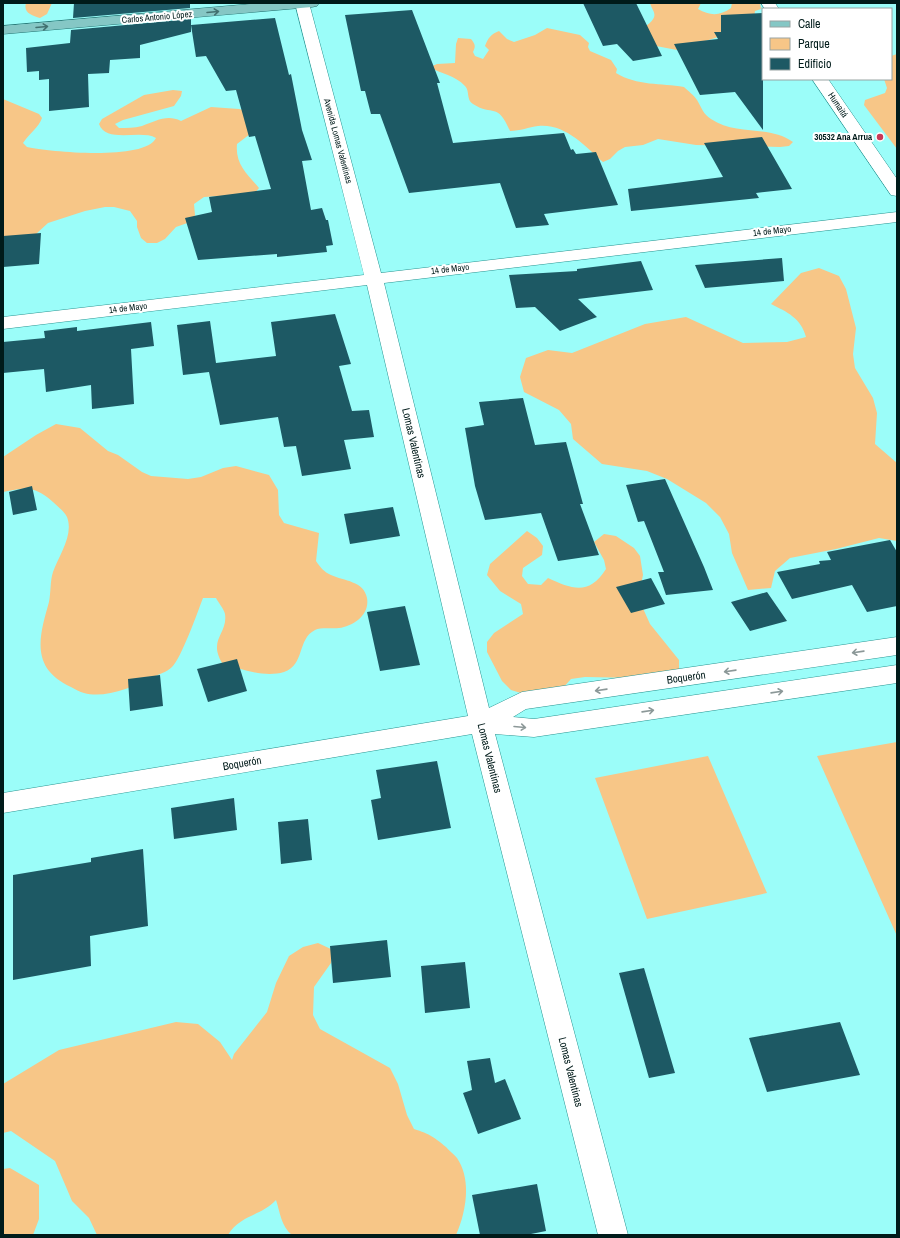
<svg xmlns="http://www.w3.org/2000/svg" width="900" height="1238" font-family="'Archivo Narrow',sans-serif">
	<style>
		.green { fill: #f7c687 }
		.building { fill: #1d5964 }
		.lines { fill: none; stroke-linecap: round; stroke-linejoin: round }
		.minor-casing { stroke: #299491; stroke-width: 1 }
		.major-casing { stroke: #217270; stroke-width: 1 }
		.minor { fill: #fff; fill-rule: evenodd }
		.major { fill: #85c7c5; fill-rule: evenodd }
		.oneway { stroke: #427170 }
		.oneway2 { stroke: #8c9898 }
		.poi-dot { fill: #c93958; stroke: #fff; stroke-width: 1.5 }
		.labels { text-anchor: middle; stroke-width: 4; stroke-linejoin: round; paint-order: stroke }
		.far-street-label { font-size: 9px; fill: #001b1a; stroke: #fff }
		.far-poi-label { font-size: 9px; font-weight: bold; fill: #001b1a; stroke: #fff; text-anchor: end }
		.street-label { font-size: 11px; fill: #001b1a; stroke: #fff }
	</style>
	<rect width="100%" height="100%" fill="#9bfdf9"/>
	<!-- green -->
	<path class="green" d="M 26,3 L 52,3 L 47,14 L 40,18 C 32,15 23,13 26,3 Z
		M 650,3 L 701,3 L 698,9 C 710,16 720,16 731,8 L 732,3 L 760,3 L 761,9 L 755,11 L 753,26 L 677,50 L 656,46 L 646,26 C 660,15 653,13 650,3 Z
		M 547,28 L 580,35 L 589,43 L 588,47 L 590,51 L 611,60 L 617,69 L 616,73 C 637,86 661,83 684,87 C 688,91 694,95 697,100 C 702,108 703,114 711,119 C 736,136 769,125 793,142 L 789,146 L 780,147 L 696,145 L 658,139 L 643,145 L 625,147 L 618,151 L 610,159 L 603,162 C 585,146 565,123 538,126 C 529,127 520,131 510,131 C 497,101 493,117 473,104 C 466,100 470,91 465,86 C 455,75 441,74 430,67 L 437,64 L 455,63 L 456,44 L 458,38 L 471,39 C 475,44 476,46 473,52 L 475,56 L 483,59 L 489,50 L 485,46 C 488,38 491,34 499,31 L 507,39 L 514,42 L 535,35 Z
		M 897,54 L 897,149 L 864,105 L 865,100 L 885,93 L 887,88 L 884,79 L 891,79 L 891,56 Z
		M 173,90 L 182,91 L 181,96 L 174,106 L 123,120 L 115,124 L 119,128 C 127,128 134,128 142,126 C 156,121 167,114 181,121 L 211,107 L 239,109 L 256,113 L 254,131 L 237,144 C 235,164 247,174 259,188 L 254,194 L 204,197 L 194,204 L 195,215 L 193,221 L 176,227 L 165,239 L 157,243 L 147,243 L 141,238 L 137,227 L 137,221 L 130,211 L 114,207 L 105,207 L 85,211 L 48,223 L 36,234 L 3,243 L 3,99 L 39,114 L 42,118 C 39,127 29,134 23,143 L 27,147 C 50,152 145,161 156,138 C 141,129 106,144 99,124 L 102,119 L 144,95 Z
		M 819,268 L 839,276 L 846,289 L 856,328 L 853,354 L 855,368 L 873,398 L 877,413 L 875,444 L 897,463 L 897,541 L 879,538 L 836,549 L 790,558 L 775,571 L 771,588 L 748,590 L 732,553 L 729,534 L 720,517 L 706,503 L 667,479 L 647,471 L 602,464 L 573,439 L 571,424 L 559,410 L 524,392 L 520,377 L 526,358 L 548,350 L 572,353 L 645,324 L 686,317 L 743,343 L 787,342 L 806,337 C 801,318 787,312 771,304 L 801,273 Z
		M 56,424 L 80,428 L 108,451 L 118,455 L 142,472 L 151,476 L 188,479 L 201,477 L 223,468 L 236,466 L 269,475 L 278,490 L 279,515 L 284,523 L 319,533 L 316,561 C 320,567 324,572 331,575 C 344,581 364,581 367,598 C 370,615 353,626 339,628 C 332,629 321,627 315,630 C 297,639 305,665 284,672 C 264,678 240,669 222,663 C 208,639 228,634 225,614 C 224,609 218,602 216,598 L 203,598 C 198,611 181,659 172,667 C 167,672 157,675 151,678 C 134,687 104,699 84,693 C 80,692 75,689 71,687 C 30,668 39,637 49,602 C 51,592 50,581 53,572 C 59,555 74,535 67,517 C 64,511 58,507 53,502 C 35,486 26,487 3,492 L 3,457 L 36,435 Z
		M 527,531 L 537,538 L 543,546 L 542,555 L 523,568 L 522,576 L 528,584 L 541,585 L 548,578 C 572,589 589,596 606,569 L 604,560 L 594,542 L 604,534 L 616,536 L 634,548 L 640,556 L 643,575 L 639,594 L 641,604 L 650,624 L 679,660 L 679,670 L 641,678 L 585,677 L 571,679 L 562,689 L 524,694 L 511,690 L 502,681 L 487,652 L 487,642 L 494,633 L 523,614 L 521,604 L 500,591 L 487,575 L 490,564 Z
		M 897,742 L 897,936 L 817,756 Z
		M 708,756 L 767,893 L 647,919 L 595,778 Z
		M 318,943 L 333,950 L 331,963 L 314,987 L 313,1015 L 320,1029 L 390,1068 L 398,1084 L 407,1115 L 414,1129 C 430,1134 434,1137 446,1147 C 449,1151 454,1154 457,1158 C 472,1180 466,1212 456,1235 L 292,1235 C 281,1226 280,1212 276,1200 C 261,1216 240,1215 228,1235 L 97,1235 L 89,1218 L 72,1201 L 55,1161 L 11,1131 L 3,1133 L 3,1084 L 59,1050 L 176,1022 L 198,1024 L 220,1042 L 232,1060 L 234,1054 L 267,1012 L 276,983 L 289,956 L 303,947 Z
		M 10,1168 L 39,1185 L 39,1219 L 33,1235 L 3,1235 L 3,1169 Z"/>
	<!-- building -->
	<path class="building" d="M 74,3 L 190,3 L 190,8 L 73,18 Z
		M 583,3 L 636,3 L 662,56 L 633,61 L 617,44 L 603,46 Z
		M 412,10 L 440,83 L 437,83 L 453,143 L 564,133 L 571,150 L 573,149 L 576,154 L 596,152 L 618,205 L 544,214 L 549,225 L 516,228 L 500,183 L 409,193 L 380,114 L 371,114 L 365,91 L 361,91 L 345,15 Z
		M 763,13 L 763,130 L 735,92 L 700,95 L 674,44 L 718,39 L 714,32 L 721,32 L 721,15 Z
		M 275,18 L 289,75 L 291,74 L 302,130 L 312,160 L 302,161 L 311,210 L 322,208 L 326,220 L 328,220 L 333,245 L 326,246 L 327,252 L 277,257 L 277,254 L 198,260 L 185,218 L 212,212 L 209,197 L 271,189 L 255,136 L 249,137 L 236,90 L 226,91 L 206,56 L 196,57 L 191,25 Z
		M 191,19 L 191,32 L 140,45 L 140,58 L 110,60 L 109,73 L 88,74 L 89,107 L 49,111 L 49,79 L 39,80 L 39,71 L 27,72 L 26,48 L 70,43 L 71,30 Z
		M 762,137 L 792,189 L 756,193 L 759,198 L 631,211 L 628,189 L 723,177 L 704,143 Z
		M 41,233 L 39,264 L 3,267 L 3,236 Z
		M 782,258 L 784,281 L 705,288 L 695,265 Z
		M 641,261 L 653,290 L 578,299 L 597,317 L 560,331 L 535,307 L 516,308 L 509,275 L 577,271 L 577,269 Z
		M 335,314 L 351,364 L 339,366 L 352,411 L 369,410 L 374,437 L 344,440 L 351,469 L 302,476 L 296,446 L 284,447 L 278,417 L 220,425 L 209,372 L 183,375 L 177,325 L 210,321 L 216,363 L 276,356 L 271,322 Z
		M 151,322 L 154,346 L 131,349 L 134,404 L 92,409 L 91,385 L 46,392 L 44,369 L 3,373 L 3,342 L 45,338 L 44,331 L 77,327 L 77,331 Z
		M 523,398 L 535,445 L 566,442 L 583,504 L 580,504 L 599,555 L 558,561 L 541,513 L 485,520 L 475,486 L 465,428 L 484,425 L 479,402 Z
		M 665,479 L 704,567 L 713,590 L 666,595 L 658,572 L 664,572 L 644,521 L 638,522 L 626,485 Z
		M 32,486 L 37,510 L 13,515 L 9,492 Z
		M 393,507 L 400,536 L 350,544 L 344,514 Z
		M 890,540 L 897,552 L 897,606 L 867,612 L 852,585 L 792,599 L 777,572 L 820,564 L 819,561 L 831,560 L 827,552 Z
		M 651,578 L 665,604 L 631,613 L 616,587 Z
		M 767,592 L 787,621 L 750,631 L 731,602 Z
		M 405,606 L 420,665 L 380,671 L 367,612 Z
		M 237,659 L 247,691 L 208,702 L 197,669 Z
		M 160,675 L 163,706 L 130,711 L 128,679 Z
		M 437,761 L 451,828 L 378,840 L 371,800 L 381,798 L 376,770 Z
		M 234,798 L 237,830 L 174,839 L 171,808 Z
		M 308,819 L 312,860 L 281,864 L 278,822 Z
		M 143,849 L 148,926 L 90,936 L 91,966 L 13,980 L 13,875 L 91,862 L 91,858 Z
		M 387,940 L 391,977 L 333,983 L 330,946 Z
		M 465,962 L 470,1008 L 425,1013 L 421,966 Z
		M 644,968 L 675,1073 L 649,1078 L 619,973 Z
		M 840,1022 L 860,1075 L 767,1092 L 749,1038 Z
		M 490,1058 L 495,1083 L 505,1079 L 521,1119 L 478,1134 L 463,1093 L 472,1090 L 467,1061 Z
		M 537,1184 L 546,1231 L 526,1235 L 480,1235 L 472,1195 Z"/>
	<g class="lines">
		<defs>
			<path id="minor" d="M 295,3 L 309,3 L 381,273 L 897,212 L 897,222 L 384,283 L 489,708 L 522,692 L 897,637 L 897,655 L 526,709 L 513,717 L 534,719 L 897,665 L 897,683 L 534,737 L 495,734 L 628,1235 L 598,1235 L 472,734 L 3,813 L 3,793 L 468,716 L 367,285 L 3,329 L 3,317 L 364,275 Z
				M 761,3 L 775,3 L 779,9 L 765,9 Z
				M 812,79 L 828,79 L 897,179 L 897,196 L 891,195 Z"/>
			<path id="major" d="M 263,3 L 319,3 L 317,6 L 312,7 L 3,34 L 3,26 Z"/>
		</defs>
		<!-- minor casing -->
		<use href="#minor" class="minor-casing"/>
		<!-- major casing -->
		<use href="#major" class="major-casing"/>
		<!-- minor -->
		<use href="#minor" class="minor"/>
		<!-- major -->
		<use href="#major" class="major"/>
	</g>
	<!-- one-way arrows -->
	<defs><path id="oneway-shaft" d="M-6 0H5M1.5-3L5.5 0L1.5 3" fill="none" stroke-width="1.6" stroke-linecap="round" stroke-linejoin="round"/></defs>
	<g class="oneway">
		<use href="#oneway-shaft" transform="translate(213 12) rotate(-5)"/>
		<use href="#oneway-shaft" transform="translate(42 27) rotate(-5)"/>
	</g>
	<g class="oneway2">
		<use href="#oneway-shaft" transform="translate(858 652) rotate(172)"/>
		<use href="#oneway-shaft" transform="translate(730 671) rotate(172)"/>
		<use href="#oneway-shaft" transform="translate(601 690) rotate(172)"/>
		<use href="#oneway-shaft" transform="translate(777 692) rotate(-8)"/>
		<use href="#oneway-shaft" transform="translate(648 711) rotate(-8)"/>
		<use href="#oneway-shaft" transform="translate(520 727) rotate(5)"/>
	</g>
	<!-- markers -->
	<circle class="poi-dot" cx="880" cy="137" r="4"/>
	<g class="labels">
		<!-- far-street labels -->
		<g class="far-street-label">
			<text transform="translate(157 17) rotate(-5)" y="3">Carlos Antonio López</text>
			<text transform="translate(838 105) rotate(56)" y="3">Humaitá</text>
			<text transform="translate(338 141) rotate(75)" y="3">Avenida Lomas Valentinas</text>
			<text transform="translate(772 231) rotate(-7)" y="3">14 de Mayo</text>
			<text transform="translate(450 269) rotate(-7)" y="3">14 de Mayo</text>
			<text transform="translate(128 308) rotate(-7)" y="3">14 de Mayo</text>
		</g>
		<!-- far-poi labels -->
		<g class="far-poi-label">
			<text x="872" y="140">30532 Ana Arrua</text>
		</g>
		<!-- street labels -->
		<g class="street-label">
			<text transform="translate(414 443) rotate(77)" y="4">Lomas Valentinas</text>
			<text transform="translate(686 677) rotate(-8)" y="4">Boquerón</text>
			<text transform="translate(490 758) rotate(76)" y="4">Lomas Valentinas</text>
			<text transform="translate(242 763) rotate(-10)" y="4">Boquerón</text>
			<text transform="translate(571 1072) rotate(76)" y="4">Lomas Valentinas</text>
		</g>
	</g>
	<!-- border -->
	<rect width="900" height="1238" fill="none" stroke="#001b1a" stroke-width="8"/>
	<!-- legend -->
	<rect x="762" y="8" width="130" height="72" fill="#ffffff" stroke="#99a4a3"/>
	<rect x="770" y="21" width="20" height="6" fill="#85c7c5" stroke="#99a4a3"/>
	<text x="798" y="28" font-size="12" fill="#001b1a">Calle</text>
	<rect x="770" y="38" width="20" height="12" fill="#f7c687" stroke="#99a4a3"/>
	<text x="798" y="48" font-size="12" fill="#001b1a">Parque</text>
	<rect x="770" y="58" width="20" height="12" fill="#1d5964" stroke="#99a4a3"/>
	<text x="798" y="68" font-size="12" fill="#001b1a">Edificio</text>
</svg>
